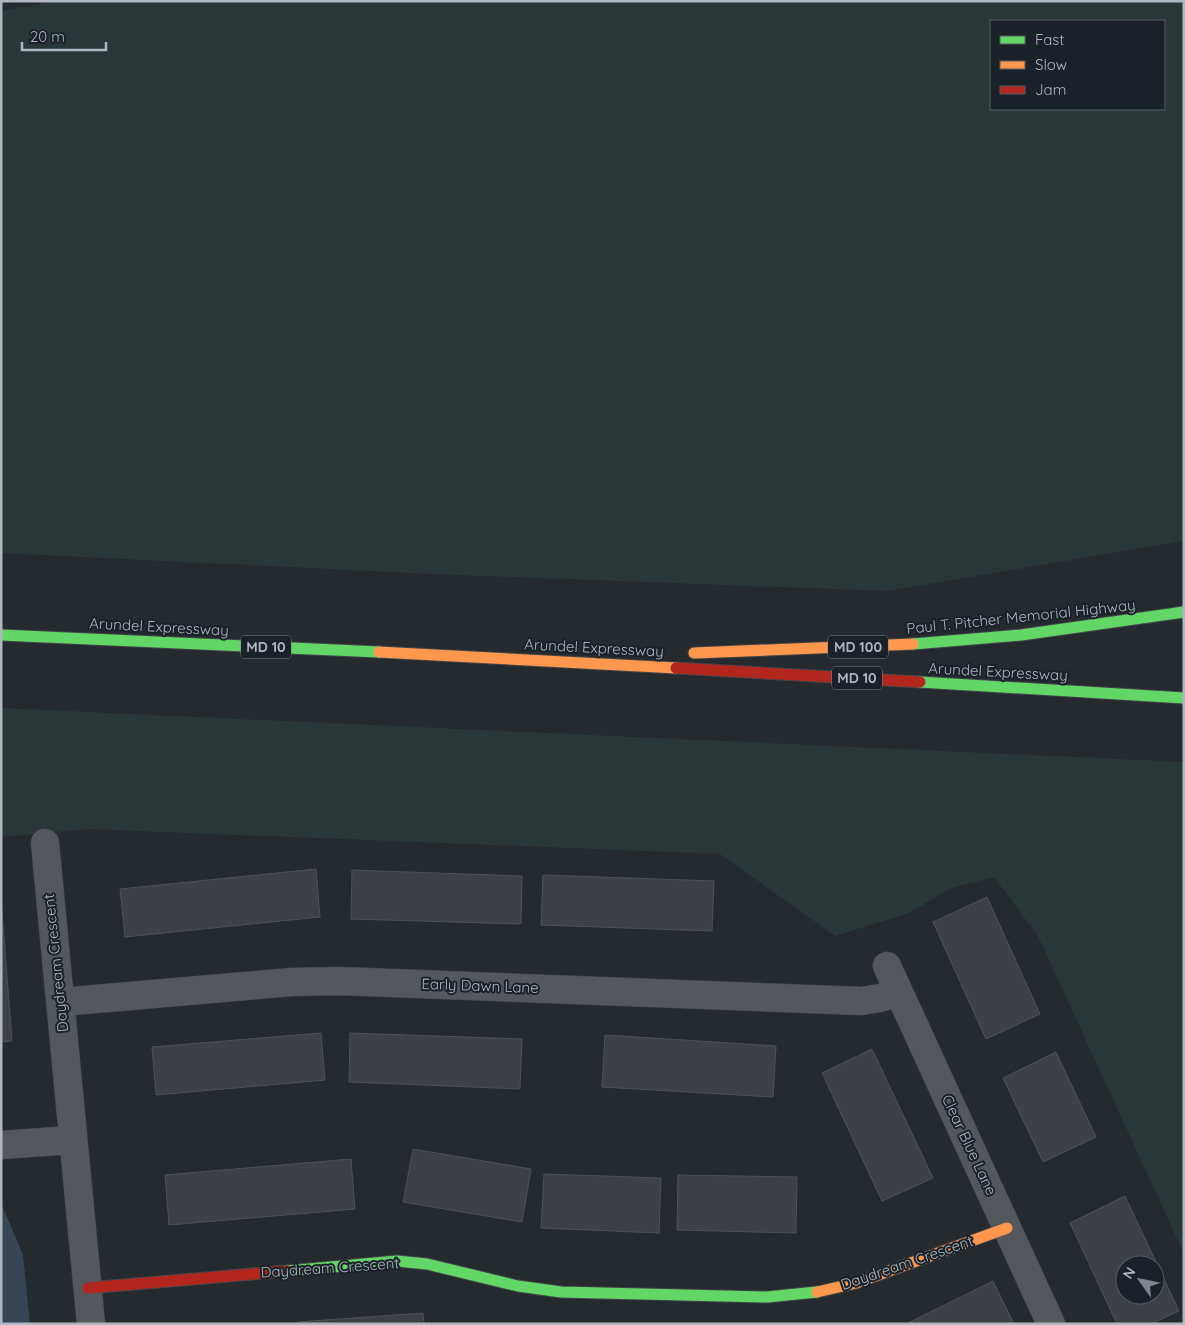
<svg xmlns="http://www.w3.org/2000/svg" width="1185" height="1325" font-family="Quicksand,sans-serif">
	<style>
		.green { fill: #283837; fill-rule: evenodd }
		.water { fill: #374656 }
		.building { fill: #3d4145; stroke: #4d5256; fill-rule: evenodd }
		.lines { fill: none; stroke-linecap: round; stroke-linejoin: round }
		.street-casing { stroke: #424649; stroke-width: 29 }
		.fast-casing { stroke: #424649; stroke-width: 13 }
		.slow-casing { stroke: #424649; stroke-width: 13 }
		.jam-casing { stroke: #424649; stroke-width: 13 }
		.street { stroke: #54585d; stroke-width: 28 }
		.fast { stroke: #63d668; stroke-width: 11 }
		.slow { stroke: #ff974d; stroke-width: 11 }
		.jam { stroke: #b3261e; stroke-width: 11 }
		.labels { text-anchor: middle; stroke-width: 4; stroke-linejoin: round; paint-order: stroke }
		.shield { fill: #1a2128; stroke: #828a92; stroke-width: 1 }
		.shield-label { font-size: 14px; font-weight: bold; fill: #aeb7c0 }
		.street-label { font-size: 15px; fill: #aeb7c0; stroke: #1a2128 }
	</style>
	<rect width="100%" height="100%" fill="#252a2e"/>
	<!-- green -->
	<path class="green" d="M 56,1 L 1184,1 L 1184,541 L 887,591 L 431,574 L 1,553 L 1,11 ZM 991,21 L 1164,21 L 1164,109 L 991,109 Z
		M 1,708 L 1184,762 L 1184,1254 L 1038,936 L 994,877 L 951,888 L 909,913 L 835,936 L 720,854 L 88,829 L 1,837 Z"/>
	<!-- water -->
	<path class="water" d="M 1,1203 L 23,1255 L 30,1324 L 1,1324 Z"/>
	<!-- building -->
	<path class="building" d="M 316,869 L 320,917 L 125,937 L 120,889 Z
		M 352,870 L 522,876 L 521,924 L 351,919 Z
		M 543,875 L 714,881 L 712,931 L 541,925 Z
		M 987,897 L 1040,1014 L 986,1039 L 933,922 Z
		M 1,899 L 12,1041 L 1,1042 Z
		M 321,1033 L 325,1080 L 156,1095 L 152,1047 Z
		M 350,1033 L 522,1039 L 520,1089 L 349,1082 Z
		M 605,1035 L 776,1046 L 773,1097 L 602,1087 Z
		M 872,1049 L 933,1178 L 882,1201 L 822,1073 Z
		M 1056,1052 L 1096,1137 L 1043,1162 L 1003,1078 Z
		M 413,1149 L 531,1169 L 522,1222 L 403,1202 Z
		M 351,1159 L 355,1209 L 169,1225 L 165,1175 Z
		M 544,1174 L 661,1178 L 659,1233 L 541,1228 Z
		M 678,1175 L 797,1177 L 796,1233 L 677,1230 Z
		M 1125,1196 L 1179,1311 L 1151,1324 L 1117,1324 L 1070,1223 ZM 1125,1265 L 1155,1265 L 1155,1295 L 1125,1295 Z
		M 993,1281 L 1014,1324 L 908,1324 L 908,1323 Z
		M 423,1313 L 424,1324 L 298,1324 L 298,1322 Z"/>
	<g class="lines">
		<defs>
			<path id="street" d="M 45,843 L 91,1324
				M 887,966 L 1051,1324
				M 61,1002 L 292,982 L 339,981 L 861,1001 L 880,998 L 899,992
				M 1,1145 L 72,1140"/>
			<path id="fast" d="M 1,635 L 379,652
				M 913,644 L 1021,635 L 1184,612
				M 920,682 L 1184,698
				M 287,1271 L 397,1261 L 427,1264 L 518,1286 L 561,1292 L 767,1297 L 817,1292"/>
			<path id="slow" d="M 379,652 L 676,668
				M 694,653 L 913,644
				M 817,1292 L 856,1283 L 1007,1228"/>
			<path id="jam" d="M 676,668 L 920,682
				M 88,1288 L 287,1271"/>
		</defs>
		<!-- street casing -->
		<use href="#street" class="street-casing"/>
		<!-- fast casing -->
		<use href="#fast" class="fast-casing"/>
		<!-- slow casing -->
		<use href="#slow" class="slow-casing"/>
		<!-- jam casing -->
		<use href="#jam" class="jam-casing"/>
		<!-- street -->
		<use href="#street" class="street"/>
		<!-- fast -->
		<use href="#fast" class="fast"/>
		<!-- slow -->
		<use href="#slow" class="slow"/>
		<!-- jam -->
		<use href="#jam" class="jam"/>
	</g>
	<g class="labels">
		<!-- shield labels -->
		<g class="shield">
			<rect x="241" y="635.5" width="50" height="23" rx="4"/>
			<rect x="828" y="635.5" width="60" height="23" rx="4"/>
			<rect x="832" y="666.5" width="50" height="23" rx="4"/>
		</g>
		<g class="shield-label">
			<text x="266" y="652">MD 10</text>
			<text x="858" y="652">MD 100</text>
			<text x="857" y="683">MD 10</text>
		</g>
		<!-- street labels -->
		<g class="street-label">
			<text transform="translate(1021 617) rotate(-6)" y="5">Paul T. Pitcher Memorial Highway</text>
			<text transform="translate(159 627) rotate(3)" y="5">Arundel Expressway</text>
			<text transform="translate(594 648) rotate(3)" y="5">Arundel Expressway</text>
			<text transform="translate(998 672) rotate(3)" y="5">Arundel Expressway</text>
			<text transform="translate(56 963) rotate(-96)" y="5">Daydream Crescent</text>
			<text transform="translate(480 986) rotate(2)" y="5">Early Dawn Lane</text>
			<text transform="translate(969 1145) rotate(65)" y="5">Clear Blue Lane</text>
			<text transform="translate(907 1263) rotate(-19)" y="5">Daydream Crescent</text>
			<text transform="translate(330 1268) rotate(-4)" y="5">Daydream Crescent</text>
		</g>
	</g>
	<!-- border -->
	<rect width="1185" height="1325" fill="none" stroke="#aeb7c0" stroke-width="5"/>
	<!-- legend -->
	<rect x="990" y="20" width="175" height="90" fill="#1a2128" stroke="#555d65"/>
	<rect x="1000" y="36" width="25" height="8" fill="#63d668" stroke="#555d65"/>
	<text x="1035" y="45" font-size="15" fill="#aeb7c0">Fast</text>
	<rect x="1000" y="61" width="25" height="8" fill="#ff974d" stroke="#555d65"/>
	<text x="1035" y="70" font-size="15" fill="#aeb7c0">Slow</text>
	<rect x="1000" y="86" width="25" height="8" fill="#b3261e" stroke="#555d65"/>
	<text x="1035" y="95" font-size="15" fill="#aeb7c0">Jam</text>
	<!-- north arrow -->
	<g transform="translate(1140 1280) rotate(303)"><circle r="24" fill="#1a2128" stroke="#555d65"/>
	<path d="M0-4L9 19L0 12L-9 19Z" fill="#7e868d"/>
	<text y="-8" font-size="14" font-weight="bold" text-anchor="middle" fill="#aeb7c0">N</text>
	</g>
	<!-- scale -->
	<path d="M22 42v8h84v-8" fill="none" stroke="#aeb7c0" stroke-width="2.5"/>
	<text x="30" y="42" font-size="15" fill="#aeb7c0" stroke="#1a2128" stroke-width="4" paint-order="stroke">20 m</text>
</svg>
